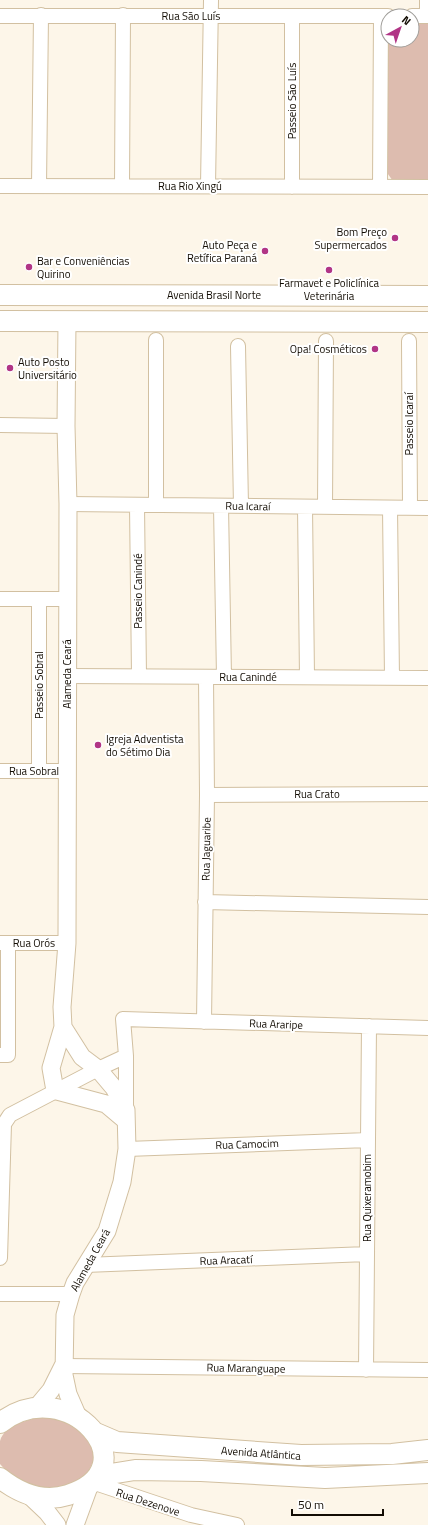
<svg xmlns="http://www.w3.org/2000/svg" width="428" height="1525" font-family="'Titillium Web',sans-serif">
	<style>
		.green { fill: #ddbcaf }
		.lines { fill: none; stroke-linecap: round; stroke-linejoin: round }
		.minor-casing { stroke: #d2c0a1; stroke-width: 16 }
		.tertiary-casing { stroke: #d2c0a1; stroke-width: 19 }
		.secondary-casing { stroke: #d2c0a1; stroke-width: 22 }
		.minor { stroke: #fff; stroke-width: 14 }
		.tertiary { stroke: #fff; stroke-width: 17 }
		.secondary { stroke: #fff; stroke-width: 20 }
		.poi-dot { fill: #b13586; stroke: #fff; stroke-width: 1.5 }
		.labels { text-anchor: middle; stroke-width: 4; stroke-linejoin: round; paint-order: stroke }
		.street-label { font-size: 11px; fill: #120c03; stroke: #fff }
		.poi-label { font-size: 11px; fill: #120c03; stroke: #fff; text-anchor: end }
	</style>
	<rect width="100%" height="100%" fill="#fdf6e9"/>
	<!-- green -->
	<path class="green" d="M 412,21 L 428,22 L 428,183 L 395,184 L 383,167 L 386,37 L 388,35 L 388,40 L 412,40 Z
		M 48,1415 L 74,1422 L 97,1453 L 87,1475 L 73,1483 L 60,1487 L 46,1488 L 33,1486 L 10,1475 L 0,1464 C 0,1457 0,1448 0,1441 C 5,1423 33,1419 48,1415 Z"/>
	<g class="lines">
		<defs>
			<path id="minor" d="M 427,0 L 427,16
				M 0,16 L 388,16
				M 292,16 L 292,187
				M 412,16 L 428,16
				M 0,186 L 428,187
				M 39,186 L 41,15
				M 122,186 L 123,15
				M 208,186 L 211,0
				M 380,187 L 381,16
				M 409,341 L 410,508
				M 238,346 L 241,506
				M 0,425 L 66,426
				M 68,504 L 428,508
				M 137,505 L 139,676
				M 156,505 L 156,340
				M 221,506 L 224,677
				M 305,507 L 307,677
				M 325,507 L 326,341
				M 390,508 L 392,678
				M 0,599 L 67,599
				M 39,599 L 39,771
				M 67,676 L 428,678
				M 0,771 L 67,771
				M 207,795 L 428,794
				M 205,902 L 428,907
				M 0,943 L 67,943
				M 204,1022 L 207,795 L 206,677
				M 0,1055 L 8,1055 L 8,943
				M 126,1110 L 126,1056 L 123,1019 L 428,1028
				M 127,1149 L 368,1140
				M 0,1258 L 4,1124 L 10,1115 L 98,1069 L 126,1056
				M 85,1265 L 367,1254
				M 0,1294 L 71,1294
				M 63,1366 L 428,1370
				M 366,1370 L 369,1026
				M 92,1482 L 191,1515 L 237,1525"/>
			<path id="tertiary" d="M 67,321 L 66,426 L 68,504 L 67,943 L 62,1007 L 63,1027 L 51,1068 L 54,1085 L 57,1091 L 106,1104 L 125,1120
				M 63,1027 L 82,1057 L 98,1069 L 114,1088 L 126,1110 L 127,1149 L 122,1182 L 107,1231 L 75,1283 L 71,1294 L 65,1315 L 64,1375 L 68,1394 L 78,1417
				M 36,1408 L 51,1390 L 63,1366
				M 28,1494 L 47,1512 L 57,1525
				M 75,1525 L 90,1484"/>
			<path id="secondary" d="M 0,295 L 428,296
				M 0,321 L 428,322
				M 0,1423 C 68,1370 153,1468 68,1495 C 43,1503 19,1493 0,1478
				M 96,1433 L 117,1442 L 301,1455 L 392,1454 L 428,1450
				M 98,1476 L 135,1470 L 201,1471 L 325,1478 L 428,1473"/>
		</defs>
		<!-- minor casing -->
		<use href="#minor" class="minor-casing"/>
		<!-- tertiary casing -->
		<use href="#tertiary" class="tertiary-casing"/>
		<!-- secondary casing -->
		<use href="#secondary" class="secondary-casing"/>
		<!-- minor -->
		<use href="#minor" class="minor"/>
		<!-- tertiary -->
		<use href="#tertiary" class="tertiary"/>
		<!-- secondary -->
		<use href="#secondary" class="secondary"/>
	</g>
	<!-- markers -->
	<g class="poi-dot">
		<circle cx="395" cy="238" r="4"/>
		<circle cx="265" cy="251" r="4"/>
		<circle cx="29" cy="267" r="4"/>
		<circle cx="329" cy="270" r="4"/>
		<circle cx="375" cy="349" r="4"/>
		<circle cx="10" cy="368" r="4"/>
		<circle cx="98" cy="745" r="4"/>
	</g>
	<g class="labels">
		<!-- street labels -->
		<g class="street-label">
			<text x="191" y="20">Rua São Luís</text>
			<text transform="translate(292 101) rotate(-90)" y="4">Passeio São Luís</text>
			<text x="190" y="190">Rua Rio Xingú</text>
			<text x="214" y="299">Avenida Brasil Norte</text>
			<text transform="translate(409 424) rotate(-90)" y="4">Passeio Icaraí</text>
			<text transform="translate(248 506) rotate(1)" y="4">Rua Icaraí</text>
			<text transform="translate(138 591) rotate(-90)" y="4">Passeio Canindé</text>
			<text transform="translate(67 674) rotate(-90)" y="4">Alameda Ceará</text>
			<text x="248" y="681">Rua Canindé</text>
			<text transform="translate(39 685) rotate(-90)" y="4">Passeio Sobral</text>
			<text x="34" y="775">Rua Sobral</text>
			<text x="317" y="798">Rua Crato</text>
			<text transform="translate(206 849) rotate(-89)" y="4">Rua Jaguaribe</text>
			<text x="34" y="947">Rua Orós</text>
			<text transform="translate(276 1024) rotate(2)" y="4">Rua Araripe</text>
			<text transform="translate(247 1144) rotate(-2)" y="4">Rua Camocim</text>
			<text transform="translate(367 1198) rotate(-90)" y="4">Rua Quixeramobim</text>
			<text transform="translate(90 1260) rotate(-61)" y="4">Alameda Ceará</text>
			<text transform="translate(226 1260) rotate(-2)" y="4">Rua Aracatí</text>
			<text transform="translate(246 1368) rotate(1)" y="4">Rua Maranguape</text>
			<text transform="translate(261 1453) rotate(4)" y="4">Avenida Atlântica</text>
			<text transform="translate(148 1502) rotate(18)" y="4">Rua Dezenove</text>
		</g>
		<!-- poi labels -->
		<g class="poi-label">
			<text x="387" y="236">Bom Preço<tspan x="387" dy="13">Supermercados</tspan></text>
			<text x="257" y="249">Auto Peça e<tspan x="257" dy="13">Retífica Paraná</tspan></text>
			<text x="37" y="265" text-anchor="start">Bar e Conveniências<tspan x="37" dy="13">Quirino</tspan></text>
			<text x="329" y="287" text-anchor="middle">Farmavet e Policlínica<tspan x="329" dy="13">Veterinária</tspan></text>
			<text x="367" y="353">Opa! Cosméticos</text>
			<text x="18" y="366" text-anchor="start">Auto Posto<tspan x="18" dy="13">Universitário</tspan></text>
			<text x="106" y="743" text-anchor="start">Igreja Adventista<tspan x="106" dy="13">do Sétimo Dia</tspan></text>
		</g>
	</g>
	<!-- north arrow -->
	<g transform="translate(400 28) rotate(40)"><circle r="19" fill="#ffffff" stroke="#a09e9a"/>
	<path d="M0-3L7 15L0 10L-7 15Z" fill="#b13586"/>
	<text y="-6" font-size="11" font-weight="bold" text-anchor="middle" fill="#120c03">N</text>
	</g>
	<!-- scale -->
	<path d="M292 1509v6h91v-6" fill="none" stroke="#120c03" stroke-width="2"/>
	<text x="298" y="1509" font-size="12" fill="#120c03" stroke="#ffffff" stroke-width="3" paint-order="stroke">50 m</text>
</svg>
